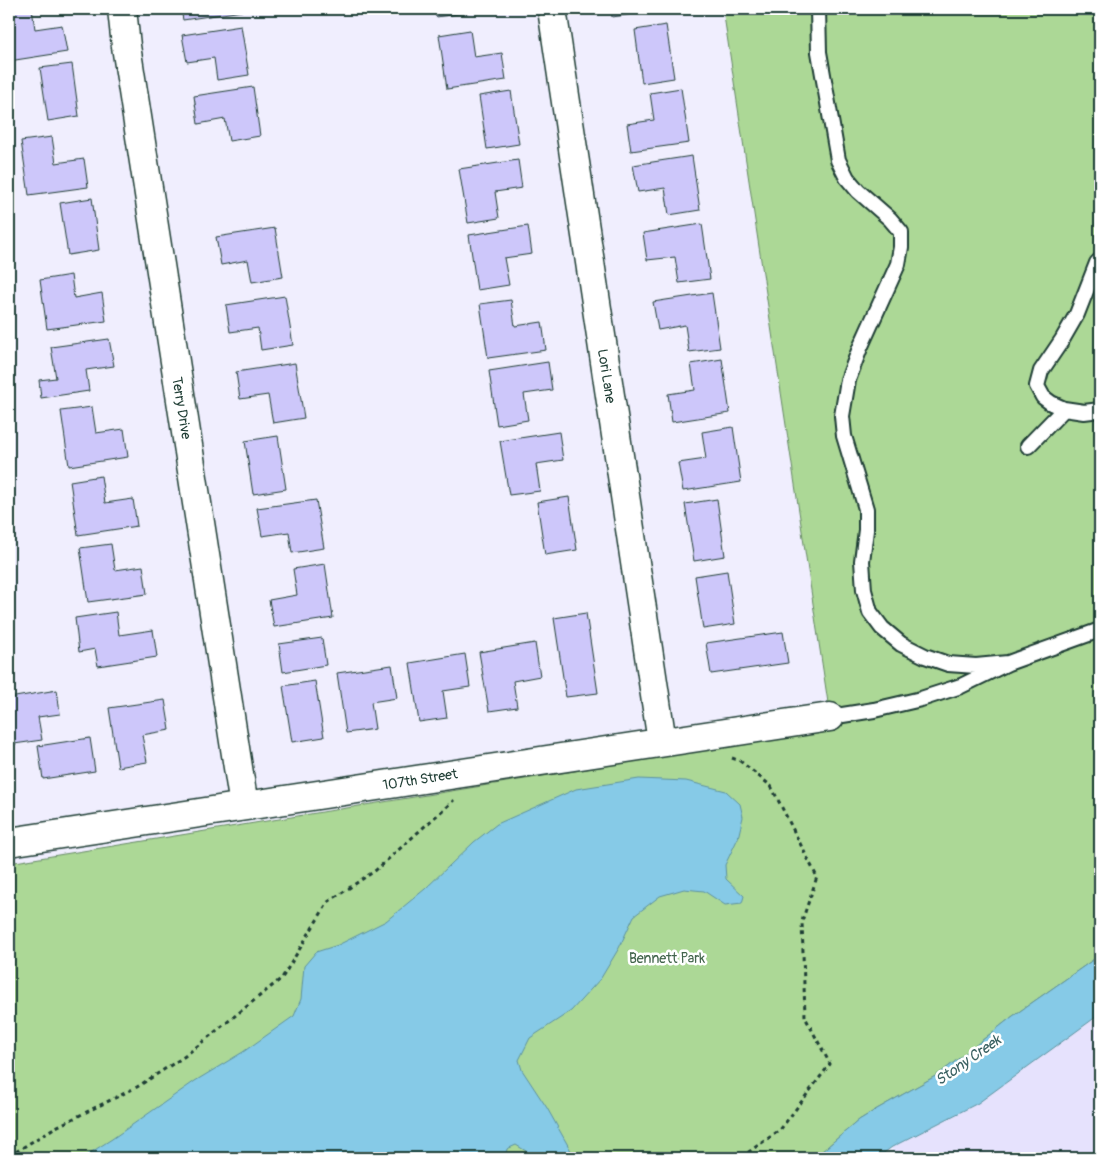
<svg xmlns="http://www.w3.org/2000/svg" width="1109" height="1167" font-family="Pangolin,sans-serif">
	<style>
		.built { fill: #e6e2fd }
		.green { fill: #acd896; stroke: #668a65 }
		.water { fill: #86cae7; stroke: #5d929f }
		.building { fill: #cdc7fa; stroke: #1f3d34 }
		.lines { fill: none; stroke-linecap: round; stroke-linejoin: round }
		.lane-casing { stroke: #1f3d34; stroke-width: 18 }
		.street-casing { stroke: #1f3d34; stroke-width: 31 }
		.path { stroke: #1f3d34; stroke-width: 3; stroke-dasharray: 4 4; stroke-linecap: butt }
		.lane { stroke: #fff; stroke-width: 14 }
		.street { stroke: #fff; stroke-width: 28 }
		.labels { text-anchor: middle; stroke-width: 5; stroke-linejoin: round; paint-order: stroke }
		.street-label { font-size: 14px; fill: #1f3d34; stroke: #fff }
		.park-label { font-size: 14px; fill: #42644c; stroke: #fff }
		.water-label { font-size: 15px; font-style: italic; fill: #396061; stroke: #fff }
	</style>
	<rect width="100%" height="100%" fill="#f0eefe"/>
	<filter id="ink" filterUnits="userSpaceOnUse"><feTurbulence type="fractalNoise" baseFrequency=".02" numOctaves="2"/><feDisplacementMap in="SourceGraphic" scale="10" xChannelSelector="R" yChannelSelector="G"/><feConvolveMatrix kernelMatrix="1 2 1 2 8 2 1 2 1" color-interpolation-filters="sRGB"/></filter>
	<g filter="url(#ink)">
		<!-- built -->
		<path class="built" d="M 1100,1014 L 1100,1158 L 893,1158 L 892,1147 L 978,1103 Z"/>
		<!-- green -->
		<path class="green" d="M 723,9 L 1100,9 L 1100,955 L 1013,1016 L 939,1074 L 877,1109 L 859,1120 L 814,1158 L 9,1158 L 9,863 L 832,729 Z"/>
		<!-- water -->
		<path class="water" d="M 639,779 L 686,781 L 726,791 L 740,804 L 743,817 L 738,838 L 725,865 L 726,879 L 744,896 L 742,903 L 725,905 L 704,891 L 684,889 L 660,896 L 634,916 L 619,948 L 601,978 L 571,1011 L 530,1038 L 519,1060 L 522,1070 L 547,1108 L 575,1158 L 530,1158 L 526,1151 L 516,1145 L 507,1149 L 505,1158 L 82,1158 L 112,1139 L 195,1081 L 243,1052 L 294,1016 L 301,999 L 304,966 L 316,952 L 338,945 L 386,921 L 425,889 L 474,842 L 497,824 L 576,789 Z
			M 1100,955 L 1100,1014 L 978,1103 L 892,1147 L 877,1158 L 814,1158 L 859,1120 L 877,1109 L 939,1074 L 1013,1016 Z"/>
		<!-- building -->
		<path class="building" d="M 9,9 L 32,9 L 35,29 L 62,25 L 67,52 L 9,61 Z
			M 181,9 L 241,9 L 242,11 L 183,20 Z
			M 435,9 L 495,9 L 436,17 Z
			M 611,9 L 669,9 L 612,17 Z
			M 666,25 L 674,78 L 642,83 L 635,30 Z
			M 241,26 L 249,75 L 217,80 L 214,58 L 187,62 L 182,35 Z
			M 470,30 L 474,57 L 502,53 L 506,80 L 447,89 L 439,35 Z
			M 72,64 L 79,116 L 48,121 L 40,68 Z
			M 253,87 L 260,136 L 229,141 L 225,119 L 198,124 L 194,96 Z
			M 681,88 L 689,143 L 631,151 L 627,124 L 654,120 L 650,93 Z
			M 511,91 L 519,144 L 487,149 L 479,96 Z
			M 52,137 L 56,163 L 84,159 L 88,187 L 29,195 L 21,141 Z
			M 692,156 L 700,210 L 669,215 L 665,188 L 638,192 L 633,165 Z
			M 518,160 L 522,188 L 495,192 L 499,218 L 468,223 L 459,169 Z
			M 92,198 L 99,250 L 68,255 L 60,203 Z
			M 702,224 L 710,279 L 679,283 L 675,257 L 647,260 L 643,233 Z
			M 528,226 L 532,254 L 504,258 L 509,285 L 477,290 L 469,235 Z
			M 275,228 L 283,277 L 252,282 L 248,260 L 221,265 L 216,237 Z
			M 71,275 L 74,298 L 102,293 L 106,321 L 47,329 L 40,280 Z
			M 712,293 L 720,348 L 689,352 L 685,325 L 658,330 L 653,302 Z
			M 285,296 L 293,345 L 261,350 L 258,328 L 230,332 L 226,305 Z
			M 511,300 L 515,326 L 542,322 L 546,350 L 488,358 L 480,304 Z
			M 109,339 L 114,366 L 86,370 L 89,391 L 41,398 L 39,380 L 56,378 L 51,347 Z
			M 722,359 L 730,413 L 672,422 L 668,394 L 695,390 L 691,364 Z
			M 548,362 L 552,390 L 524,394 L 528,420 L 497,425 L 489,371 Z
			M 295,363 L 304,418 L 273,423 L 268,395 L 240,399 L 236,372 Z
			M 92,407 L 96,433 L 124,429 L 128,457 L 69,466 L 61,411 Z
			M 733,427 L 741,482 L 683,491 L 678,463 L 706,459 L 702,432 Z
			M 559,432 L 563,460 L 536,464 L 540,491 L 509,495 L 500,441 Z
			M 278,436 L 286,489 L 253,494 L 245,441 Z
			M 101,476 L 105,503 L 133,499 L 137,526 L 78,535 L 70,481 Z
			M 569,497 L 577,550 L 545,555 L 537,502 Z
			M 717,499 L 725,556 L 694,561 L 685,504 Z
			M 316,500 L 324,548 L 292,553 L 289,532 L 262,536 L 257,508 Z
			M 111,544 L 115,570 L 143,566 L 147,594 L 88,602 L 80,548 Z
			M 325,564 L 333,618 L 274,627 L 269,600 L 297,595 L 293,569 Z
			M 727,571 L 735,624 L 703,629 L 695,576 Z
			M 116,612 L 119,635 L 153,630 L 157,657 L 98,666 L 95,649 L 79,652 L 75,618 Z
			M 586,613 L 598,693 L 566,697 L 554,618 Z
			M 783,632 L 788,663 L 711,674 L 706,643 Z
			M 322,638 L 326,665 L 283,672 L 279,644 Z
			M 535,643 L 540,676 L 513,681 L 517,707 L 489,711 L 479,652 Z
			M 465,654 L 470,687 L 443,691 L 447,718 L 419,722 L 410,663 Z
			M 392,665 L 397,698 L 371,702 L 375,729 L 346,733 L 337,673 Z
			M 315,681 L 324,737 L 292,742 L 283,686 Z
			M 57,690 L 60,714 L 38,717 L 42,740 L 14,744 L 9,710 L 9,698 Z
			M 165,700 L 170,730 L 142,735 L 147,762 L 118,767 L 109,708 Z
			M 90,738 L 95,771 L 43,779 L 38,746 Z"/>
		<g class="lines">
			<defs>
				<path id="lane" d="M 818,9 L 819,52 L 838,160 L 847,178 L 858,191 L 890,219 L 901,232 L 901,247 L 898,264 L 860,348 L 848,380 L 842,416 L 844,436 L 866,509 L 866,530 L 862,561 L 864,590 L 870,612 L 882,628 L 901,644 L 925,656 L 948,664 L 976,666 L 1008,663
					M 1100,260 L 1097,263 L 1077,314 L 1062,340 L 1041,371 L 1037,386 L 1043,397 L 1051,403 L 1064,409 L 1084,412 L 1100,410
					M 1028,446 L 1064,409
					M 830,717 L 874,710 L 921,699 L 961,686 L 1008,663 L 1100,630"/>
				<path id="street" d="M 122,9 L 126,46 L 244,806
					M 552,9 L 662,742
					M 9,842 L 830,717"/>
			</defs>
			<!-- lane casing -->
			<use href="#lane" class="lane-casing"/>
			<!-- street casing -->
			<use href="#street" class="street-casing"/>
			<!-- path -->
			<path class="path" d="M 732,758 L 740,761 L 771,786 L 817,877 L 802,921 L 805,1017 L 830,1064 L 780,1130 L 740,1158
				M 9,1156 L 54,1128 L 137,1087 L 185,1056 L 282,978 L 328,902 L 376,870 L 454,800"/>
			<!-- lane -->
			<use href="#lane" class="lane"/>
			<!-- street -->
			<use href="#street" class="street"/>
		</g>
	</g>
	<g class="labels">
		<!-- street labels -->
		<g class="street-label">
			<text transform="translate(607 376) rotate(81)" y="5">Lori Lane</text>
			<text transform="translate(182 408) rotate(81)" y="5">Terry Drive</text>
			<text transform="translate(420 779) rotate(-9)" y="5">107th Street</text>
		</g>
		<!-- park labels -->
		<g class="park-label">
			<text x="667" y="963">Bennett Park</text>
		</g>
		<!-- water labels -->
		<g class="water-label">
			<text transform="translate(968 1060) rotate(-35)" y="5">Stony Creek</text>
		</g>
	</g>
	<!-- margin -->
	<rect width="1109" height="1167" fill="none" stroke="#fff" stroke-width="30"/>
	<rect x="15" y="15" width="1079" height="1137" fill="none" stroke="#1f3d34" stroke-width="2" filter="url(#ink)"/>
</svg>
